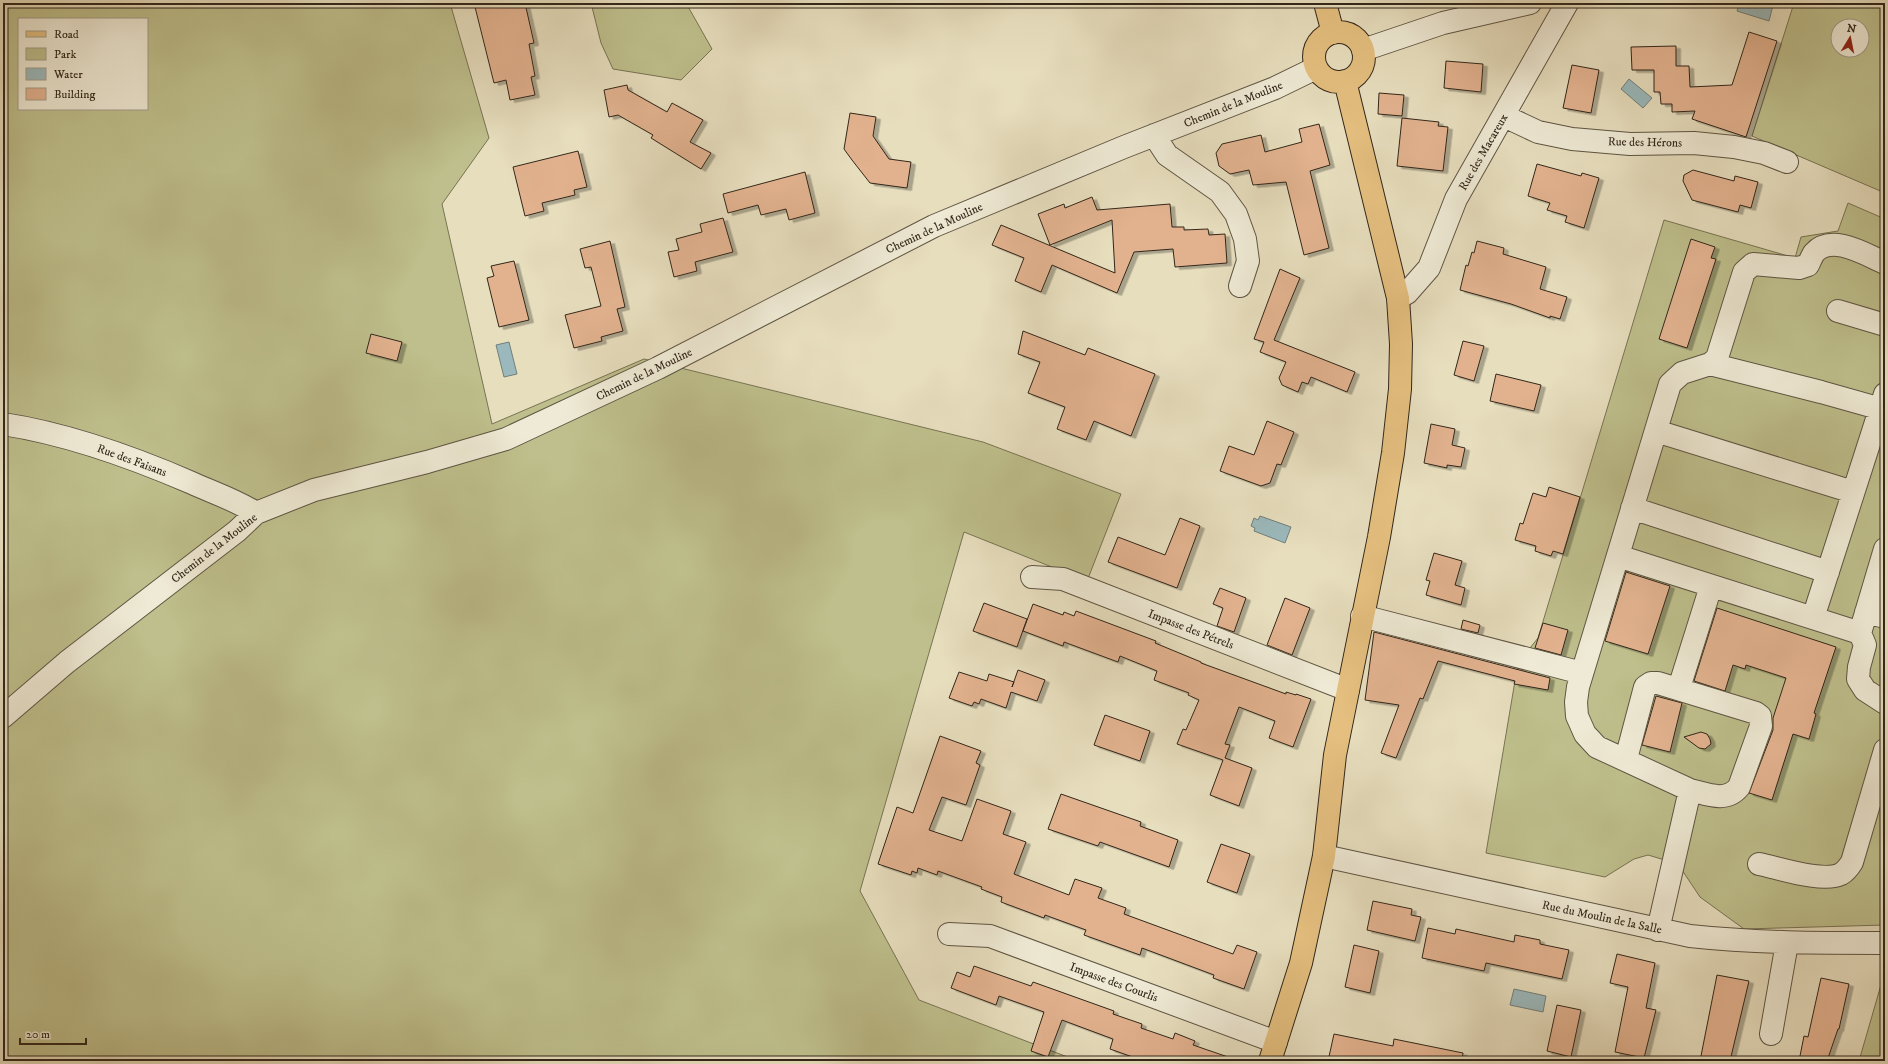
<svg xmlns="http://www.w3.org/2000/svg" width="1888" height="1064" font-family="'IM FELL DW Pica',serif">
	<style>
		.green { fill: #bebf8c; stroke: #787353; fill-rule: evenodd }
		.water { fill: #9bb9bc; stroke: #717f7b }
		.building { fill: #e2b28f; stroke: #32271a; filter: url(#shadow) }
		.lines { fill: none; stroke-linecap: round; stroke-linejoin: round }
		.minor-casing { stroke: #5f5543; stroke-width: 24 }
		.major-casing { stroke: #32271a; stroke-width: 24 }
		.minor { stroke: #efead5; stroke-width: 22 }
		.major { stroke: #e4bf7f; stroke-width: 22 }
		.labels { text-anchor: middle; stroke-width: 3; stroke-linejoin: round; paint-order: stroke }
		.street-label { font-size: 12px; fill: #32271a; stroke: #efead5 }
	</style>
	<defs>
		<filter id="shadow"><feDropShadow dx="4.5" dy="2.5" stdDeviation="0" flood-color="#0004"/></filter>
	</defs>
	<rect width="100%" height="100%" fill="#e7debe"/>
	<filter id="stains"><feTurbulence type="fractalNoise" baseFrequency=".005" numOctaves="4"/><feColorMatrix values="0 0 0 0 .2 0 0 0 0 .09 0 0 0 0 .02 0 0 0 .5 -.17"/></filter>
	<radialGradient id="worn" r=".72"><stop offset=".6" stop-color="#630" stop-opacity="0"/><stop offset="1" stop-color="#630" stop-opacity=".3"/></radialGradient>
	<!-- green -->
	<path class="green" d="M 3,3 L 450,3 L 489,138 L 442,204 L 492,424 L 644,359 L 983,442 L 1121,494 L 1087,581 L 964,532 L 860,891 L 919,1000 L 1078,1061 L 3,1061 ZM 19,19 L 147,19 L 147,109 L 19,109 Z
		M 591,3 L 686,3 L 712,49 L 681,80 L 613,69 L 601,43 Z
		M 1794,3 L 1885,3 L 1885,193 L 1752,136 ZM 1838,26 L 1862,26 L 1862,50 L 1838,50 Z
		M 1848,203 L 1885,219 L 1885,925 L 1744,929 L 1700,897 L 1678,864 L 1648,855 L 1634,859 L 1605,877 L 1486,853 L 1518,663 L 1538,638 L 1664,220 L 1795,258 L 1801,237 L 1838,231 Z
		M 1885,971 L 1885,1061 L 1859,1061 Z"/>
	<!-- water -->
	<path class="water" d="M 1739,3 L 1767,3 L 1773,5 L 1769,21 L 1737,11 Z
		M 1629,79 L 1652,98 L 1643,108 L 1621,89 Z
		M 509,342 L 517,374 L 504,377 L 496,345 Z
		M 1260,516 L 1291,527 L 1285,543 L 1254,531 L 1255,528 L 1251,526 L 1254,518 L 1258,520 Z
		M 1514,989 L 1546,996 L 1543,1012 L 1510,1005 Z"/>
	<!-- building -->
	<path class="building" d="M 474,3 L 525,3 L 534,43 L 529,44 L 535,76 L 531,77 L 535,95 L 510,100 L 506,80 L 494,83 Z
		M 1749,32 L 1777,41 L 1746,137 L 1692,119 L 1695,111 L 1672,112 L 1672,104 L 1661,104 L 1660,92 L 1654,92 L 1654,70 L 1632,70 L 1631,47 L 1676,46 L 1676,66 L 1689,66 L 1690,87 L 1732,85 Z
		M 1446,61 L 1483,64 L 1481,92 L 1444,88 Z
		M 1572,65 L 1599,70 L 1591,113 L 1563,108 Z
		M 627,85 L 628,90 L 667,112 L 672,103 L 703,120 L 690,142 L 711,153 L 701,169 L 651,138 L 653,135 L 618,115 L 609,117 L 604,90 Z
		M 1379,93 L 1404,95 L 1402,116 L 1378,114 Z
		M 850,113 L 876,117 L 873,136 L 889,159 L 911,162 L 907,188 L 870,183 L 852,160 L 844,149 Z
		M 1402,118 L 1439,122 L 1438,126 L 1448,127 L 1443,171 L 1397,166 Z
		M 1319,124 L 1330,165 L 1310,171 L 1329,248 L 1304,255 L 1286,182 L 1253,185 L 1249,170 L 1230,174 L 1219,166 L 1216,153 L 1222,144 L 1261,135 L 1265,152 L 1302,142 L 1299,129 Z
		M 578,151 L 587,187 L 574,190 L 575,195 L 542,203 L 544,211 L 525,216 L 513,167 Z
		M 1537,164 L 1581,176 L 1582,173 L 1599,178 L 1584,228 L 1565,222 L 1567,216 L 1547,210 L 1550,203 L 1528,196 Z
		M 1693,170 L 1734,181 L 1735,176 L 1758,182 L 1751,208 L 1740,205 L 1738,212 L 1692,200 L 1683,181 L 1684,175 Z
		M 805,172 L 815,213 L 789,220 L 786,209 L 761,215 L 758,205 L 728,213 L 723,194 Z
		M 1092,197 L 1097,210 L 1170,204 L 1172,227 L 1184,227 L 1184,230 L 1208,229 L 1209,235 L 1225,234 L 1227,263 L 1175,267 L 1173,249 L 1134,252 L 1117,293 L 1052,265 L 1041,292 L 1015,281 L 1024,258 L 992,245 L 1001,225 L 1115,273 L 1112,220 L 1050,245 L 1038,214 L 1064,204 L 1065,208 Z
		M 723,218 L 733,252 L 695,262 L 697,271 L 674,277 L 668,252 L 679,250 L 676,239 L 702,232 L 700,224 Z
		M 1691,239 L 1715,247 L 1711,258 L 1716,259 L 1687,348 L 1659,339 Z
		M 610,241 L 625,307 L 617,309 L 623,331 L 601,337 L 602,341 L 574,348 L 565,315 L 601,306 L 591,267 L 585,268 L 580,249 Z
		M 1477,241 L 1504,248 L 1503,254 L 1546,267 L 1540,289 L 1567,297 L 1560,319 L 1550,316 L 1550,318 L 1511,304 L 1460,290 L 1466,265 L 1468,266 L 1472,252 L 1474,253 Z
		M 514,261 L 529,320 L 499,327 L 487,278 L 494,276 L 491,266 Z
		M 1280,269 L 1300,278 L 1274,340 L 1355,372 L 1347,392 L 1311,377 L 1308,384 L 1302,382 L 1298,392 L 1282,385 L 1279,378 L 1286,362 L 1260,352 L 1264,342 L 1254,339 Z
		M 1023,331 L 1085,355 L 1088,348 L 1155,374 L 1131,436 L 1094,421 L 1086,440 L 1057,429 L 1065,407 L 1028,393 L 1040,362 L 1018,354 Z
		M 371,334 L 402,342 L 397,361 L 366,353 Z
		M 1463,341 L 1484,346 L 1474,381 L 1454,375 Z
		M 1496,374 L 1541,385 L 1534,411 L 1490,401 Z
		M 1267,421 L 1294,432 L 1281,465 L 1277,464 L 1270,483 L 1261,486 L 1220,471 L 1229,446 L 1254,455 Z
		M 1431,424 L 1455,429 L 1452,445 L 1465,448 L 1461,467 L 1447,465 L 1447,468 L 1424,463 Z
		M 1549,487 L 1580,497 L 1563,554 L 1553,551 L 1551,556 L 1535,551 L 1536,546 L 1515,540 L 1520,523 L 1523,524 L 1533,493 L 1546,497 Z
		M 1180,518 L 1200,526 L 1177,588 L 1108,562 L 1118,537 L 1165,555 Z
		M 1434,553 L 1462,561 L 1455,585 L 1465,588 L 1461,605 L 1426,595 L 1430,581 L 1426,580 Z
		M 1626,572 L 1670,586 L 1648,654 L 1605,641 Z
		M 1220,588 L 1246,598 L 1234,632 L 1217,626 L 1223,608 L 1213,604 Z
		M 1285,598 L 1310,608 L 1292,655 L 1267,645 Z
		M 984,603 L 1027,619 L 1017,647 L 973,631 Z
		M 1033,604 L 1063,615 L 1064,612 L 1074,616 L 1076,611 L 1156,641 L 1155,643 L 1201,662 L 1201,663 L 1286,694 L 1286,692 L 1296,695 L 1296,694 L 1311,699 L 1293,747 L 1269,738 L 1275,721 L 1239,707 L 1225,744 L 1230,745 L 1225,758 L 1252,768 L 1239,806 L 1210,795 L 1223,760 L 1177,744 L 1183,729 L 1186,730 L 1199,700 L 1188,695 L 1189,693 L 1154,680 L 1157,671 L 1120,656 L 1118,662 L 1064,642 L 1063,646 L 1023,631 Z
		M 1717,608 L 1836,647 L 1814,713 L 1816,714 L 1809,739 L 1793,734 L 1772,800 L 1749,793 L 1773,730 L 1773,718 L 1786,678 L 1746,665 L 1745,669 L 1733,665 L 1725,691 L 1694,681 Z
		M 1463,620 L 1480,625 L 1478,633 L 1461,629 Z
		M 1543,623 L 1568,630 L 1561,655 L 1535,648 Z
		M 1374,632 L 1550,678 L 1548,690 L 1514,684 L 1515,681 L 1438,661 L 1423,699 L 1420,698 L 1396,758 L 1381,753 L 1399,705 L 1365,700 Z
		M 1018,670 L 1045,680 L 1037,701 L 1011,692 L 1006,708 L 981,699 L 979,704 L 974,702 L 972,706 L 949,698 L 959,672 L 987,681 L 989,674 L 1014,682 L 1012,687 Z
		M 1656,696 L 1682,703 L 1670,752 L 1642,745 Z
		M 1105,715 L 1150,731 L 1140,761 L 1094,745 Z
		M 1701,732 L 1707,734 L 1710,739 L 1711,744 L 1705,749 L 1699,748 L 1684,737 Z
		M 940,736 L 981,751 L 976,763 L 980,765 L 966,805 L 942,797 L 929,830 L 962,841 L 977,799 L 1011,811 L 1003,834 L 1026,842 L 1014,874 L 1069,895 L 1075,879 L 1102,888 L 1098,898 L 1126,908 L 1124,914 L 1233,954 L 1237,945 L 1257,952 L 1244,989 L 1213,978 L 1214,975 L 1142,948 L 1140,955 L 1084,935 L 1086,930 L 1045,915 L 1044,918 L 1001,902 L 1002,897 L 981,889 L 982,887 L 938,871 L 937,875 L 918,868 L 917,873 L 912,871 L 911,875 L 878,864 L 897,807 L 913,813 Z
		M 1061,794 L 1141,822 L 1140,826 L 1178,840 L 1169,867 L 1100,842 L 1098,846 L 1048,829 Z
		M 1221,844 L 1250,854 L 1237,893 L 1207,882 Z
		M 1373,901 L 1412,909 L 1411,915 L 1421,917 L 1415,941 L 1367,930 Z
		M 1428,928 L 1455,934 L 1456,929 L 1514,942 L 1515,935 L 1540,940 L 1540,944 L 1569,950 L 1562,979 L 1486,963 L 1484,971 L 1422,958 Z
		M 1354,945 L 1379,951 L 1370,993 L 1345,987 Z
		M 1617,954 L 1655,963 L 1646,1008 L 1656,1010 L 1644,1058 L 1615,1052 L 1628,987 L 1610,983 Z
		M 974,966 L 1031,986 L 1033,982 L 1114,1011 L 1113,1014 L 1142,1024 L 1141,1028 L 1173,1039 L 1175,1033 L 1195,1041 L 1193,1045 L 1231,1058 L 1230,1061 L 1144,1061 L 1110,1049 L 1113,1039 L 1062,1020 L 1048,1057 L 1031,1051 L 1044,1012 L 999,996 L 996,1005 L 951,988 L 957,972 L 970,977 Z
		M 1717,975 L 1749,981 L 1730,1061 L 1700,1061 Z
		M 1821,978 L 1849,984 L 1839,1029 L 1838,1029 L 1827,1061 L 1799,1061 L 1804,1036 L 1808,1037 Z
		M 1557,1005 L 1581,1010 L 1571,1057 L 1547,1051 Z
		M 1334,1034 L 1393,1046 L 1394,1039 L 1463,1053 L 1462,1061 L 1328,1061 Z"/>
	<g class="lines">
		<defs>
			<path id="minor" d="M 1363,50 L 1443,23 L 1530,3
				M 1504,116 L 1538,132 L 1572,139 L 1630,144 L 1694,143 L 1734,147 L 1764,153 L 1787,162
				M 1154,135 L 1167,155 L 1220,192 L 1236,214 L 1245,239 L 1248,261 L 1240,286
				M 1398,298 L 1407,293 L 1429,268 L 1456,199 L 1567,3
				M 1838,311 L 1885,325
				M 1710,364 L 1821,392 L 1885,410
				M 3,424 C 69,434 132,457 192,483 C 214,493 236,500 256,513
				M 1656,431 L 1853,492
				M 1632,508 L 1828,572
				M 1885,549 L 1860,633 L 1865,645 L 1859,667 L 1858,679 L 1865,690 L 1885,703
				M 1618,556 L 1860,633
				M 1032,577 L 1063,579 L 1348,690
				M 1866,612 L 1885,617
				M 1362,616 L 1582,673
				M 1813,618 L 1885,394
				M 1679,688 L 1711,586
				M 3,717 L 67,662 L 237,531 L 256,513 L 314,490 L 427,462 L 506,439 L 658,368 L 934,226 L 1124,147 L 1275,88 L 1316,68
				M 1626,759 L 1645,687 L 1651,683 L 1658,683 L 1756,713 L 1760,716 L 1761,726 L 1739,787 C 1726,803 1707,794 1690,790
				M 1324,856 L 1690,936 C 1755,943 1820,943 1885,943
				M 1759,864 C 1779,868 1823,883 1841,874 C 1846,871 1849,867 1852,862 L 1885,750
				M 1658,930 L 1690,790 L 1597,747 L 1585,734 L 1577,716 L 1576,702 L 1578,687 L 1670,384 L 1682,373 L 1710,364 L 1717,358 L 1744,272 L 1753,264 L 1799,268 L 1808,265 C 1810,261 1812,256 1814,253 C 1832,233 1866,255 1885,263
				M 949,934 L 990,936 L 1276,1042
				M 1771,1034 L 1787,943"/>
			<path id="major" d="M 1325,3 L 1333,33
				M1314 57a25 25 0 1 1 50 0a25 25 0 1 1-50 0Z
				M 1270,1061 L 1301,963 L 1324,856 L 1335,755 L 1379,537 L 1393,453 L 1400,389 L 1401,344 L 1398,298 L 1345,81"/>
		</defs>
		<!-- minor casing -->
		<use href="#minor" class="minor-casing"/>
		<!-- major casing -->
		<use href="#major" class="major-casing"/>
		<!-- minor -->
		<use href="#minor" class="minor"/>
		<!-- major -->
		<use href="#major" class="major"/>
	</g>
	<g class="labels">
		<!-- street labels -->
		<g class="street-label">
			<text transform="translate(1233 104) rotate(-22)" y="4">Chemin de la Mouline</text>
			<text transform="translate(1645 142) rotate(1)" y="4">Rue des Hérons</text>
			<text transform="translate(1483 152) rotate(-60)" y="4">Rue des Macareux</text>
			<text transform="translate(934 228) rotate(-25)" y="4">Chemin de la Mouline</text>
			<text transform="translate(644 374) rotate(-26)" y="4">Chemin de la Mouline</text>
			<text transform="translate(132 460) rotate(20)" y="4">Rue des Faisans</text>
			<text transform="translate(214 548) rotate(-38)" y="4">Chemin de la Mouline</text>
			<text transform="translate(1191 629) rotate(21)" y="4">Impasse des Pétrels</text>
			<text transform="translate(1602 917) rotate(12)" y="4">Rue du Moulin de la Salle</text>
			<text transform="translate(1114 982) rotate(20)" y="4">Impasse des Courlis</text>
		</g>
	</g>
	<!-- margin -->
	<rect width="1888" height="1064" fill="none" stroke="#e7debe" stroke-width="16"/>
	<rect x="4" y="4" width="1880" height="1056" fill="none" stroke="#32271a" stroke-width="2"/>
	<rect x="8" y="8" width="1872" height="1048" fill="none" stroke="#32271a"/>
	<!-- legend -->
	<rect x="18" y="18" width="130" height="92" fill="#efead5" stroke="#a39c8a"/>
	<rect x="26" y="31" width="20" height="6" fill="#e4bf7f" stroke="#a39c8a"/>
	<text x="54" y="38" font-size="12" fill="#32271a">Road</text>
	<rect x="26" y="48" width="20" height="12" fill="#bebf8c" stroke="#a39c8a"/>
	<text x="54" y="58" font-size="12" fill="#32271a">Park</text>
	<rect x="26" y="68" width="20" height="12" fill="#9bb9bc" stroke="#a39c8a"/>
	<text x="54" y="78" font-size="12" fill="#32271a">Water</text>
	<rect x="26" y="88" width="20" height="12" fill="#e2b28f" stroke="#a39c8a"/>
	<text x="54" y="98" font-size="12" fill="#32271a">Building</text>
	<!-- north arrow -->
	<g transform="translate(1850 38) rotate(10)"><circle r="19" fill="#efead5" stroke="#a39c8a"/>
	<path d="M0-3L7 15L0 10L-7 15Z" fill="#8f2418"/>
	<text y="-6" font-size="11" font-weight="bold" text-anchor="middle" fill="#32271a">N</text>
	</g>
	<!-- scale -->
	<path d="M20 1038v6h66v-6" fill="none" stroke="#32271a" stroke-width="2"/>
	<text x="26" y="1038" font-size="12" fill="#32271a" stroke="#efead5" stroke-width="3" paint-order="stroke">20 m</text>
	<rect width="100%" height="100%" filter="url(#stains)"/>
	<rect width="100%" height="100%" fill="url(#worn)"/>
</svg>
